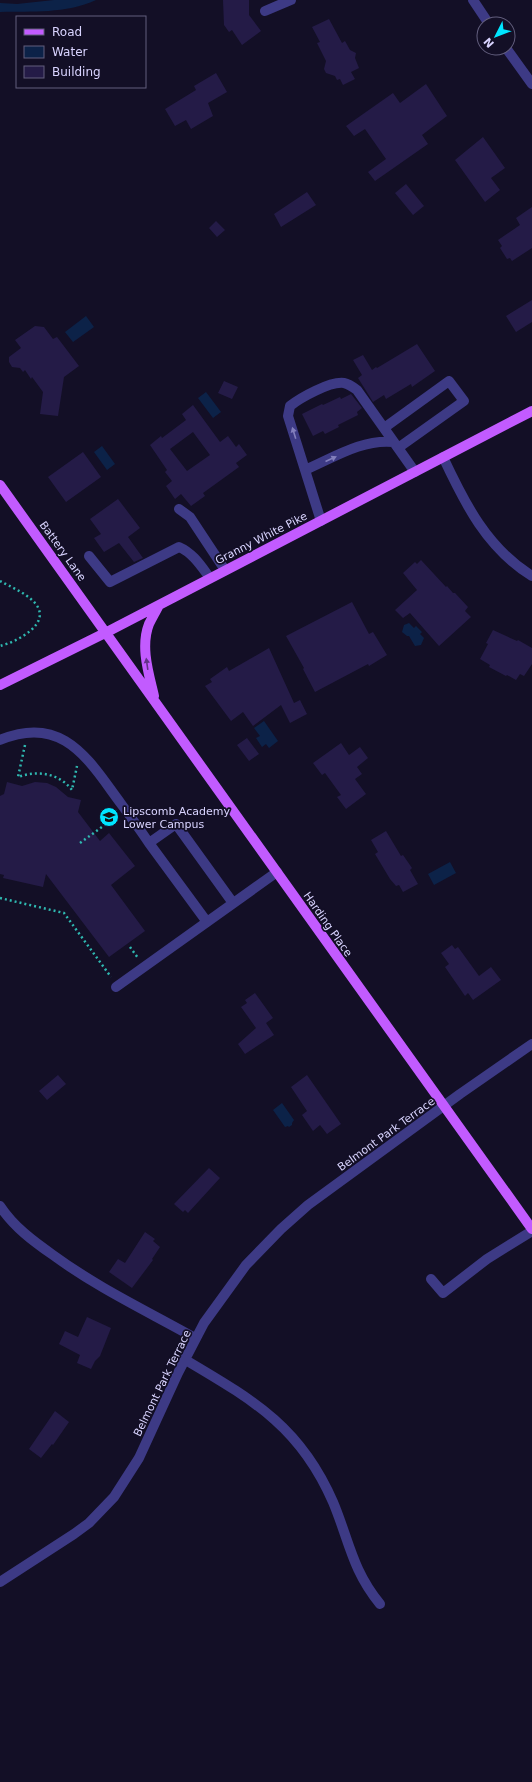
<svg xmlns="http://www.w3.org/2000/svg" width="532" height="1782" font-family="'DejaVu Sans',sans-serif">
	<style>
		.water { fill: #0c2248 }
		.building { fill: #241b47; fill-rule: evenodd }
		.lines { fill: none; stroke-linecap: round; stroke-linejoin: round }
		.path { stroke: #2fb8b0; stroke-width: 2.5; stroke-dasharray: 2 3; stroke-linecap: butt }
		.minor { stroke: #3d3a85; stroke-width: 10 }
		.major { stroke: #c25bff; stroke-width: 10 }
		.oneway { fill: #837fbc }
		.oneway2 { fill: #623188 }
		.labels { text-anchor: middle; stroke-width: 3.5; stroke-linejoin: round; paint-order: stroke }
		.street-label { font-size: 11px; fill: #d9d4ff; stroke: #130f26 }
		.poi-label { font-size: 11px; fill: #d9d4ff; stroke: #130f26; text-anchor: start }
	</style>
	<rect width="100%" height="100%" fill="#130f26"/>
	<!-- water -->
	<path class="water" d="M 54,0 L 96,0 C 65,14 33,11 0,12 L 0,3 L 17,4 Z
		M 86,316 L 94,327 L 73,342 L 65,332 Z
		M 206,392 L 221,412 L 213,418 L 198,398 Z
		M 102,446 L 115,464 L 107,470 L 94,452 Z
		M 409,623 L 414,628 L 416,626 L 422,632 L 420,634 L 424,638 L 421,645 L 415,646 L 409,636 L 407,636 L 402,632 L 404,625 Z
		M 264,721 L 278,741 L 269,748 L 266,744 L 262,747 L 256,738 L 260,736 L 254,728 Z
		M 450,862 L 456,873 L 434,885 L 428,874 Z
		M 282,1103 L 294,1120 L 292,1123 L 292,1125 L 289,1127 L 288,1126 L 285,1127 L 273,1110 Z"/>
	<!-- building -->
	<path class="building" d="M 223,0 L 249,0 L 249,15 L 261,31 L 242,45 L 232,30 L 229,32 L 224,25 Z
		M 329,19 L 342,43 L 345,41 L 350,50 L 356,53 L 355,58 L 359,68 L 351,72 L 355,79 L 343,85 L 340,79 L 337,80 L 335,76 L 326,73 L 324,69 L 326,61 L 317,43 L 320,42 L 312,27 Z
		M 216,73 L 227,92 L 208,103 L 213,116 L 191,129 L 186,120 L 175,126 L 165,109 L 196,90 L 194,86 Z
		M 426,84 L 447,116 L 422,135 L 428,144 L 375,181 L 368,172 L 386,159 L 365,129 L 354,136 L 346,126 L 393,93 L 400,103 Z
		M 483,137 L 505,168 L 491,178 L 500,190 L 485,202 L 455,160 Z
		M 406,184 L 424,206 L 413,215 L 395,193 Z
		M 307,192 L 316,205 L 281,227 L 274,214 Z
		M 532,207 L 532,248 L 512,261 L 510,258 L 507,259 L 500,248 L 502,246 L 498,240 L 520,225 L 516,218 Z
		M 216,221 L 225,230 L 217,237 L 209,228 Z
		M 532,300 L 532,322 L 516,332 L 506,316 Z
		M 35,326 L 44,327 L 53,339 L 57,337 L 79,366 L 64,377 L 58,416 L 40,414 L 43,392 L 32,377 L 31,379 L 25,370 L 23,372 L 20,368 L 12,367 L 9,362 L 9,357 L 21,348 L 15,340 Z
		M 417,344 L 435,371 L 412,387 L 411,384 L 386,399 L 384,395 L 373,402 L 358,378 L 362,375 L 353,360 L 363,355 L 372,370 L 376,367 L 377,368 Z
		M 224,381 L 238,387 L 232,399 L 218,393 Z
		M 351,394 L 362,408 L 357,412 L 358,415 L 338,425 L 339,427 L 325,434 L 323,431 L 313,436 L 302,414 L 322,404 L 323,405 L 340,397 L 341,399 Z
		M 193,405 L 220,442 L 228,436 L 236,447 L 239,444 L 247,455 L 236,463 L 239,467 L 203,493 L 205,496 L 191,506 L 181,494 L 175,499 L 166,486 L 172,481 L 165,472 L 167,470 L 150,445 L 161,436 L 162,438 L 186,420 L 182,414 ZM 193,432 L 210,455 L 187,471 L 170,449 Z
		M 83,452 L 101,477 L 66,502 L 48,477 Z
		M 118,499 L 140,528 L 128,537 L 143,558 L 134,562 L 119,543 L 104,552 L 94,538 L 101,534 L 90,519 Z
		M 421,560 L 446,587 L 447,586 L 453,593 L 455,593 L 468,607 L 465,611 L 471,617 L 439,646 L 410,613 L 403,618 L 395,610 L 417,590 L 403,573 L 415,562 L 417,564 Z
		M 352,602 L 369,634 L 373,632 L 387,655 L 369,666 L 368,664 L 315,692 L 303,669 L 304,668 L 286,636 Z
		M 493,630 L 517,641 L 518,640 L 532,648 L 532,664 L 524,676 L 520,674 L 516,680 L 507,675 L 506,676 L 489,667 L 490,665 L 480,659 L 488,644 L 486,643 Z
		M 269,648 L 294,703 L 300,700 L 307,714 L 290,723 L 281,705 L 253,726 L 243,712 L 231,721 L 205,686 L 212,682 L 210,679 L 227,667 L 229,671 Z
		M 247,738 L 259,754 L 249,761 L 237,745 Z
		M 341,743 L 349,755 L 360,747 L 368,758 L 357,767 L 362,774 L 355,779 L 366,794 L 346,809 L 337,797 L 341,795 L 325,773 L 322,775 L 313,763 Z
		M 7,782 L 22,786 L 35,782 L 47,783 L 56,787 L 68,797 L 81,800 L 78,812 L 100,841 L 109,833 L 135,866 L 111,885 L 145,931 L 109,957 L 46,874 L 43,887 L 3,878 L 4,875 L 0,874 L 0,796 L 4,794 Z
		M 386,831 L 401,856 L 403,855 L 412,868 L 410,870 L 418,884 L 403,892 L 399,885 L 396,886 L 390,879 L 375,854 L 378,852 L 371,840 Z
		M 452,945 L 455,949 L 458,947 L 479,976 L 491,967 L 501,980 L 473,1000 L 468,993 L 465,996 L 445,967 L 449,964 L 441,953 Z
		M 255,993 L 273,1018 L 266,1023 L 274,1035 L 245,1054 L 238,1044 L 256,1028 L 241,1007 L 247,1003 L 245,1000 Z
		M 58,1075 L 66,1084 L 47,1100 L 39,1091 Z
		M 307,1075 L 341,1124 L 327,1134 L 320,1125 L 313,1131 L 302,1115 L 307,1111 L 291,1087 Z
		M 209,1168 L 220,1178 L 188,1213 L 185,1210 L 183,1212 L 174,1204 Z
		M 145,1232 L 155,1239 L 153,1241 L 160,1247 L 152,1259 L 153,1260 L 132,1288 L 109,1272 L 118,1259 L 125,1263 Z
		M 87,1317 L 111,1328 L 100,1356 L 95,1361 L 91,1369 L 77,1363 L 80,1355 L 59,1344 L 65,1331 L 78,1337 Z
		M 55,1411 L 69,1422 L 53,1445 L 52,1444 L 41,1458 L 29,1449 Z"/>
	<g class="lines">
		<!-- path -->
		<path class="path" d="M 0,581 C 11,587 26,593 35,603 C 53,624 16,642 0,646
			M 25,745 L 18,777 C 37,770 59,773 72,790 L 77,766
			M 80,843 L 117,816
			M 0,898 L 64,913 L 111,977
			M 130,947 L 138,958"/>
		<!-- minor -->
		<path class="minor" d="M 473,0 L 489,24
			M 265,11 L 291,0
			M 506,48 L 532,84
			M 384,428 L 449,381 L 464,401 L 398,448
			M 443,457 C 465,504 487,548 532,576
			M 305,470 L 288,416 L 290,406 C 300,398 330,381 344,383 C 349,384 353,387 357,390 L 415,472
			M 179,509 L 190,517 L 225,570
			M 321,521 L 305,470 C 333,458 362,439 393,442
			M 89,556 L 110,582 L 179,547 C 193,553 201,566 210,578
			M 0,740 C 55,717 82,749 111,790 C 124,808 137,825 149,843
			M 207,922 L 149,843 L 176,824 L 233,903
			M 116,987 L 277,872
			M 0,1206 C 14,1227 33,1241 53,1255 C 98,1288 147,1311 195,1338
			M 431,1279 L 443,1293 L 487,1259 L 532,1231
			M 184,1359 C 253,1400 300,1426 333,1502 C 349,1540 352,1570 380,1604
			M 0,1582 L 74,1534 L 89,1523 L 114,1497 L 139,1458 L 178,1373 L 204,1323 L 246,1265 L 281,1229 L 308,1205 L 460,1094 L 532,1044"/>
		<!-- major -->
		<path class="major" d="M 0,485 L 532,1229
			M 0,685 L 107,632 L 532,411
			M 154,696 C 149,674 140,647 149,624 C 152,618 156,611 159,605"/>
	</g>
	<!-- one-way arrows -->
	<defs><path id="oneway-solid" d="M-6-.8H1V-3.2L6.5 0L1 3.2V.8H-6Z"/></defs>
	<g class="oneway">
		<use href="#oneway-solid" transform="translate(294 433) rotate(-107)"/>
		<use href="#oneway-solid" transform="translate(331 459) rotate(-24)"/>
	</g>
	<use class="oneway2" href="#oneway-solid" transform="translate(147 664) rotate(-98)"/>
	<!-- icons -->
	<defs>
		<symbol id="school-disc" viewBox="-11 -11 22 22"><circle r="9.5" fill="#00e5ff" stroke="#130f26"/><path d="M0-5L7-2L0 1L-7-2ZM-4 1L0 2.5L4 1V4Q0 6-4 4Z" fill="#111"/></symbol>
	</defs>
	<g fill-rule="evenodd">
		<use href="#school-disc" x="98" y="806" width="22" height="22"/>
	</g>
	<g class="labels">
		<!-- street labels -->
		<g class="street-label">
			<text transform="translate(261 538) rotate(-27)" y="4">Granny White Pike</text>
			<text transform="translate(63 551) rotate(54)" y="4">Battery Lane</text>
			<text transform="translate(328 924) rotate(55)" y="4">Harding Place</text>
			<text transform="translate(386 1134) rotate(-36)" y="4">Belmont Park Terrace</text>
			<text transform="translate(162 1383) rotate(-64)" y="4">Belmont Park Terrace</text>
		</g>
		<!-- poi labels -->
		<g class="poi-label">
			<text x="123" y="815">Lipscomb Academy<tspan x="123" dy="13">Lower Campus</tspan></text>
		</g>
	</g>
	<!-- legend -->
	<rect x="16" y="16" width="130" height="72" fill="#130f26" stroke="#625e7d"/>
	<rect x="24" y="29" width="20" height="6" fill="#c25bff" stroke="#625e7d"/>
	<text x="52" y="36" font-size="12" fill="#d9d4ff">Road</text>
	<rect x="24" y="46" width="20" height="12" fill="#0c2248" stroke="#625e7d"/>
	<text x="52" y="56" font-size="12" fill="#d9d4ff">Water</text>
	<rect x="24" y="66" width="20" height="12" fill="#241b47" stroke="#625e7d"/>
	<text x="52" y="76" font-size="12" fill="#d9d4ff">Building</text>
	<!-- north arrow -->
	<g transform="translate(496 36) rotate(228)"><circle r="19" fill="#130f26" stroke="#625e7d"/>
	<path d="M0-3L7 15L0 10L-7 15Z" fill="#00e5ff"/>
	<text y="-6" font-size="11" font-weight="bold" text-anchor="middle" fill="#d9d4ff">N</text>
	</g>
</svg>
